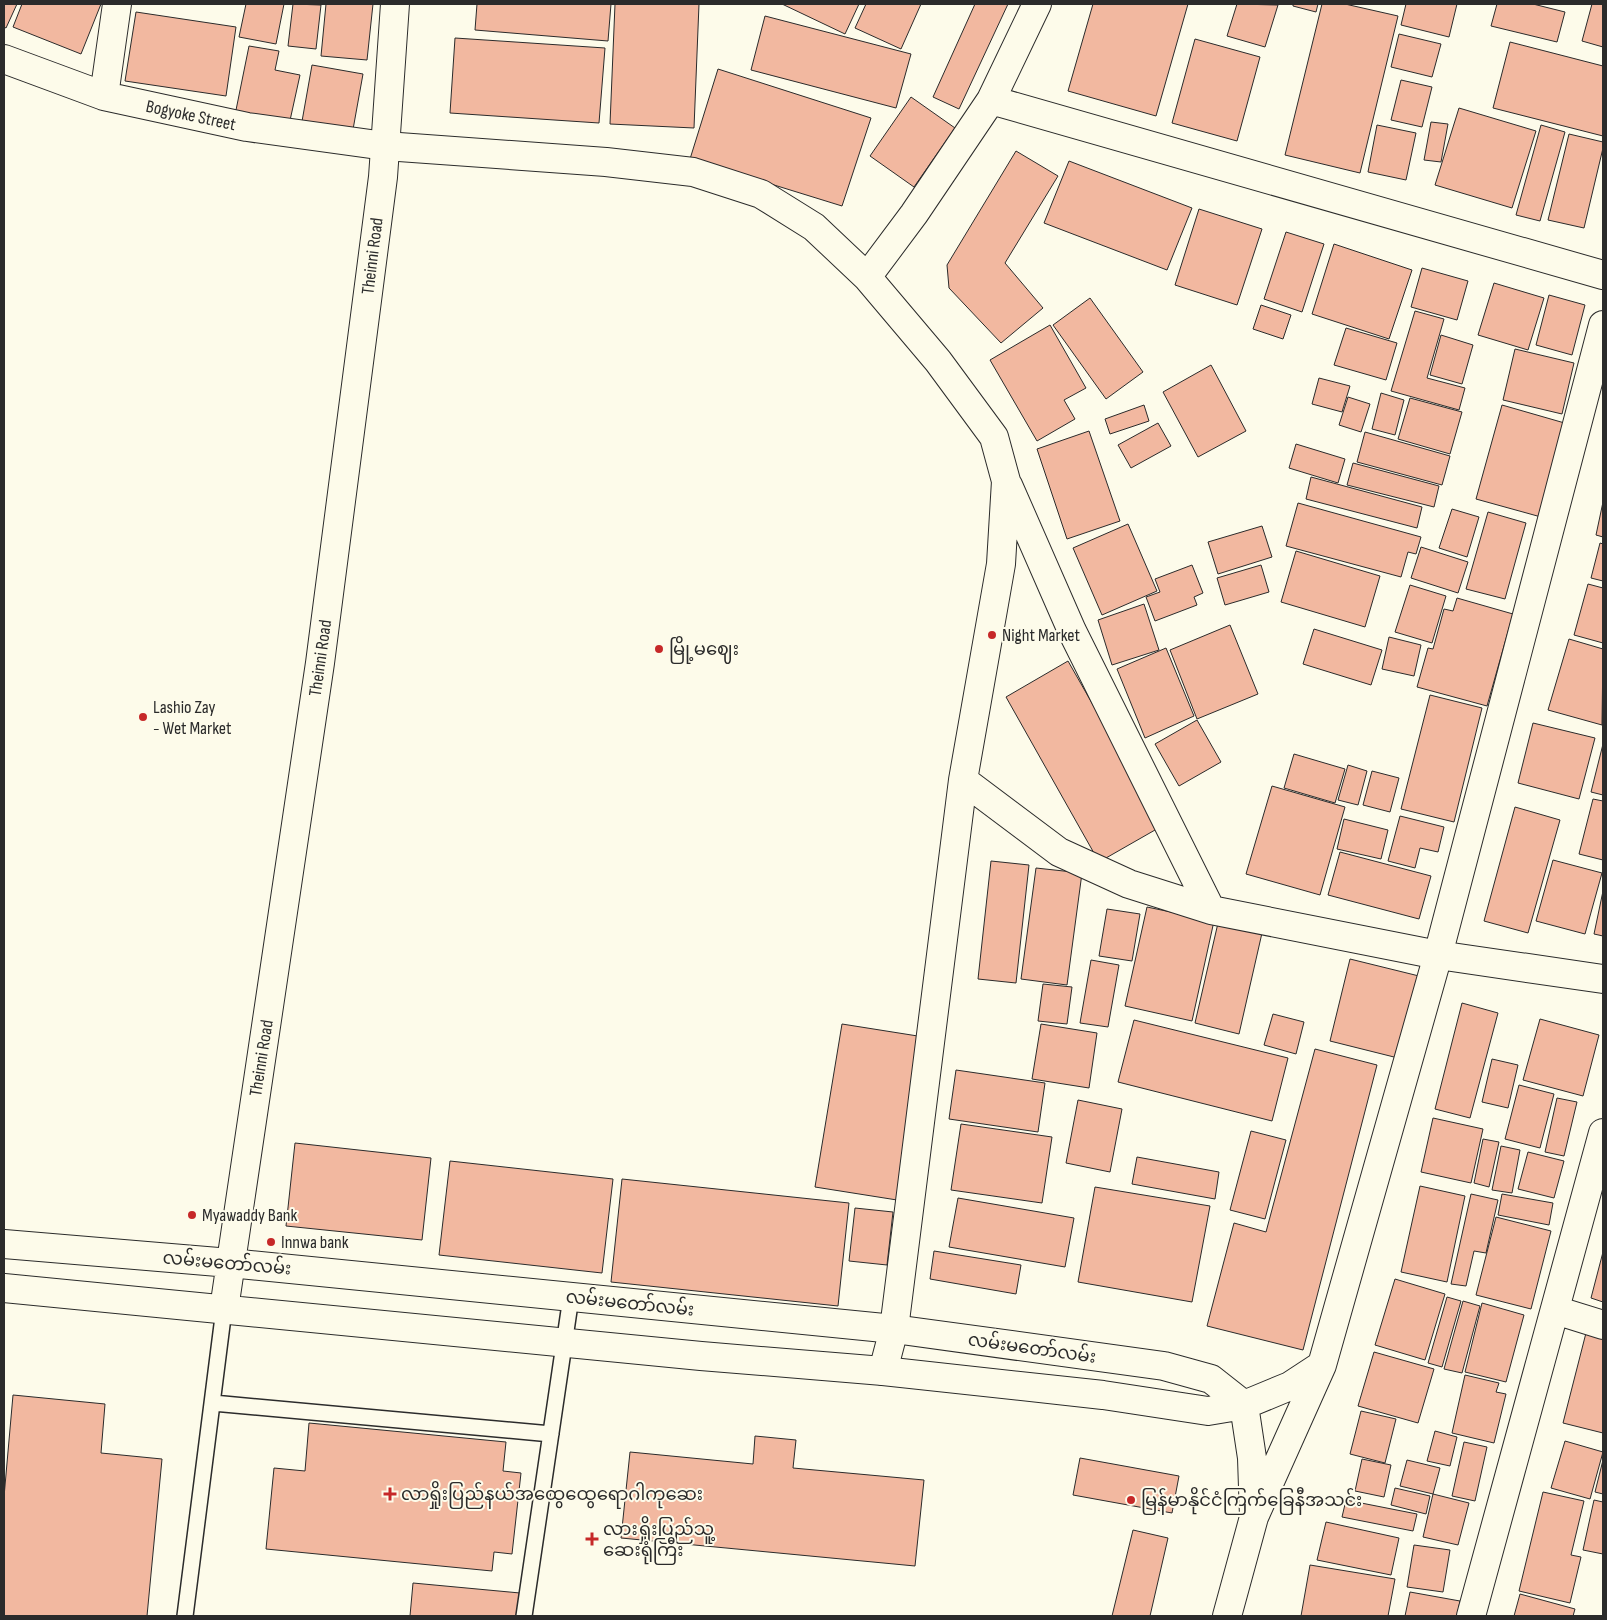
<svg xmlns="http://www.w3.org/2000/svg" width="1607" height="1620" font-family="'Sofia Sans Condensed','Noto Sans Myanmar',sans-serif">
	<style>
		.building { fill: #f2b8a0; stroke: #2b2b2b }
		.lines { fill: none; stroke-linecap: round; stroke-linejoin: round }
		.service-casing { stroke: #2b2b2b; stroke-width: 18 }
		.minor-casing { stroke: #2b2b2b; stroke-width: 30 }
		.secondary-casing { stroke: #2b2b2b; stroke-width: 30 }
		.service { stroke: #fdfbea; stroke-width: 15 }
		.minor { stroke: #fdfbea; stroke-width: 28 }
		.secondary { stroke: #fdfbea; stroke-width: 28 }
		.poi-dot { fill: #c62828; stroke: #fdfbea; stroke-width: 2 }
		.labels { text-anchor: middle; stroke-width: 4; stroke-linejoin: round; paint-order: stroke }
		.street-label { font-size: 18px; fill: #2b2b2b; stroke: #fdfbea }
		.poi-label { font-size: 18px; fill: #2b2b2b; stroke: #fdfbea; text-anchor: start }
	</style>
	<rect width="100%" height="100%" fill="#fdfbea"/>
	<!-- building -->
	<path class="building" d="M 4,4 L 17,4 L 6,28 L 4,27 Z
		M 22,4 L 101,4 L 81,54 L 13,27 Z
		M 246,4 L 284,4 L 276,44 L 239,37 Z
		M 293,4 L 321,5 L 316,49 L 288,46 Z
		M 326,4 L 373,4 L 367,60 L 321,56 Z
		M 477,4 L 611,4 L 608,41 L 475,30 Z
		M 615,4 L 699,4 L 694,128 L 610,124 Z
		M 782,4 L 859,4 L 845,34 Z
		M 866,4 L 921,4 L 901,49 L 855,28 Z
		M 975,4 L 1008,4 L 959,109 L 933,97 Z
		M 1093,4 L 1188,4 L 1156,116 L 1068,91 Z
		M 1237,4 L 1278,5 L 1265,47 L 1227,36 Z
		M 1293,4 L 1318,4 L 1316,12 L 1293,6 Z
		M 1322,4 L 1345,4 L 1398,16 L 1360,173 L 1285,155 Z
		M 1406,4 L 1457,4 L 1449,37 L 1401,25 Z
		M 1497,4 L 1533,4 L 1565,12 L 1557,42 L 1491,26 Z
		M 1592,4 L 1603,4 L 1603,47 L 1582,41 Z
		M 136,12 L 236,27 L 226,96 L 125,81 Z
		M 765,16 L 911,54 L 896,108 L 751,70 Z
		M 1399,34 L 1441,44 L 1432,77 L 1391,67 Z
		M 455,38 L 605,48 L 599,123 L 450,113 Z
		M 1195,39 L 1260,57 L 1237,141 L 1172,123 Z
		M 1510,42 L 1603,66 L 1603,136 L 1493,108 Z
		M 249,46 L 279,51 L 275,70 L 300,75 L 289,125 L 235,115 Z
		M 312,65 L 363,74 L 352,135 L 301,127 Z
		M 718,69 L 871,118 L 842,206 L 690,159 Z
		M 1401,80 L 1432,87 L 1422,127 L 1391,120 Z
		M 911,97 L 955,128 L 914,187 L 870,156 Z
		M 1459,108 L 1536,131 L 1512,208 L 1435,185 Z
		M 1431,122 L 1448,124 L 1441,162 L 1424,160 Z
		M 1377,125 L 1416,133 L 1406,180 L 1368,172 Z
		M 1541,125 L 1565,132 L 1540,221 L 1516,215 Z
		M 1569,134 L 1603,142 L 1603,148 L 1584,228 L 1548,220 Z
		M 1016,151 L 1058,176 L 1005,263 L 1043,308 L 1001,343 L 949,288 L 947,265 Z
		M 1069,161 L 1192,208 L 1167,270 L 1044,223 Z
		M 1199,209 L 1262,229 L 1237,305 L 1175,285 Z
		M 1286,232 L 1324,244 L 1302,312 L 1264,299 Z
		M 1334,244 L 1412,270 L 1389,339 L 1312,314 Z
		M 1422,268 L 1468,281 L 1457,320 L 1411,307 Z
		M 1494,283 L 1544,298 L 1528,350 L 1478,335 Z
		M 1549,295 L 1585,305 L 1572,355 L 1536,345 Z
		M 1090,298 L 1143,372 L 1106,399 L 1053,325 Z
		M 1261,305 L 1291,315 L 1283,339 L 1253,329 Z
		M 1415,311 L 1444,319 L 1427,378 L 1465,388 L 1459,410 L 1391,391 Z
		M 1050,325 L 1086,388 L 1064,400 L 1075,419 L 1037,441 L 990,360 Z
		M 1346,328 L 1397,343 L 1386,380 L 1334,365 Z
		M 1441,335 L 1473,345 L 1462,384 L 1430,375 Z
		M 1515,349 L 1574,363 L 1562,414 L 1503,400 Z
		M 1211,365 L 1246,431 L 1198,457 L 1163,392 Z
		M 1319,378 L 1350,386 L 1342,412 L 1312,404 Z
		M 1381,393 L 1404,400 L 1395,435 L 1372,429 Z
		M 1348,397 L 1370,404 L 1361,432 L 1339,425 Z
		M 1410,398 L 1462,412 L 1450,454 L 1398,439 Z
		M 1144,405 L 1149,421 L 1110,434 L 1105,419 Z
		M 1502,405 L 1568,424 L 1541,517 L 1476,499 Z
		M 1158,423 L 1171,446 L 1131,468 L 1118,445 Z
		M 1089,431 L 1120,521 L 1067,539 L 1037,449 Z
		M 1365,432 L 1450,456 L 1442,485 L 1357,462 Z
		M 1296,444 L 1345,459 L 1338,483 L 1289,468 Z
		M 1353,463 L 1439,486 L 1434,507 L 1347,485 Z
		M 1311,477 L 1422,507 L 1417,528 L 1306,499 Z
		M 1603,502 L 1603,537 L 1596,535 Z
		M 1298,503 L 1421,537 L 1416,554 L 1408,552 L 1401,577 L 1286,546 Z
		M 1452,509 L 1479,517 L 1467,557 L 1439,548 Z
		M 1488,512 L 1526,523 L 1505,599 L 1466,589 Z
		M 1128,524 L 1157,591 L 1102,615 L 1073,548 Z
		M 1262,526 L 1272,557 L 1218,574 L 1208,542 Z
		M 1600,543 L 1603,544 L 1603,581 L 1591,578 Z
		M 1421,547 L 1468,562 L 1458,593 L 1411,578 Z
		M 1296,551 L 1380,576 L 1365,627 L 1281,602 Z
		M 1192,565 L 1203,593 L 1194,597 L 1197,605 L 1155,621 L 1146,597 L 1160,592 L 1155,579 Z
		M 1261,565 L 1269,592 L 1225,605 L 1217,578 Z
		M 1588,584 L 1603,588 L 1603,643 L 1574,635 Z
		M 1410,585 L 1446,596 L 1432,643 L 1395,632 Z
		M 1457,598 L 1513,614 L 1487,706 L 1417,687 L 1428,648 L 1433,649 L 1444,609 L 1453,611 Z
		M 1144,604 L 1159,650 L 1112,665 L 1098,620 Z
		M 1230,625 L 1258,694 L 1197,719 L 1170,650 Z
		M 1314,629 L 1382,650 L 1371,685 L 1303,664 Z
		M 1389,637 L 1421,645 L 1414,676 L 1382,669 Z
		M 1569,639 L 1603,649 L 1602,725 L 1548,710 Z
		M 1166,648 L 1194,716 L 1145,738 L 1117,669 Z
		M 1068,661 L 1162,826 L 1099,862 L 1006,697 Z
		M 1430,695 L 1482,708 L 1454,822 L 1401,809 Z
		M 1197,720 L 1221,762 L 1179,786 L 1155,744 Z
		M 1533,723 L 1595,738 L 1579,799 L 1518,783 Z
		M 1603,744 L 1603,795 L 1591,792 Z
		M 1294,754 L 1345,769 L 1335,803 L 1284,788 Z
		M 1348,765 L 1367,771 L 1358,805 L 1338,800 Z
		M 1372,771 L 1399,778 L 1390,812 L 1363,805 Z
		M 1272,786 L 1345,807 L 1320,895 L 1246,874 Z
		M 1593,799 L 1603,801 L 1603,860 L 1579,854 Z
		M 1515,807 L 1560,820 L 1528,933 L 1484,921 Z
		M 1400,816 L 1444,827 L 1438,852 L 1420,848 L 1415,868 L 1388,861 Z
		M 1344,819 L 1388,830 L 1381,859 L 1337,849 Z
		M 1340,852 L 1431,876 L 1419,919 L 1328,895 Z
		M 1553,860 L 1602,873 L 1585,934 L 1536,921 Z
		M 991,861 L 1029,865 L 1016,983 L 978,979 Z
		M 1036,868 L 1082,873 L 1067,985 L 1021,979 Z
		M 1603,891 L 1603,936 L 1594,934 Z
		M 1147,907 L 1214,921 L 1192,1021 L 1125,1006 Z
		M 1107,909 L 1140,914 L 1132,961 L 1099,956 Z
		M 1218,923 L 1262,933 L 1239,1034 L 1195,1023 Z
		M 1350,959 L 1419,976 L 1398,1058 L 1330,1041 Z
		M 1091,960 L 1119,965 L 1108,1027 L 1080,1023 Z
		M 1043,984 L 1072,987 L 1067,1024 L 1038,1021 Z
		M 1462,1003 L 1498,1013 L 1470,1118 L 1435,1109 Z
		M 1273,1014 L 1304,1022 L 1296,1054 L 1264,1045 Z
		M 1540,1019 L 1599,1035 L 1583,1096 L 1523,1080 Z
		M 1134,1020 L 1288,1058 L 1272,1121 L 1118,1082 Z
		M 842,1024 L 924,1037 L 897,1200 L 815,1187 Z
		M 1041,1024 L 1097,1033 L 1089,1088 L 1032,1079 Z
		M 1315,1049 L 1377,1065 L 1303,1350 L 1207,1326 L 1234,1223 L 1266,1232 Z
		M 1492,1059 L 1518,1065 L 1508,1108 L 1482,1102 Z
		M 956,1070 L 1045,1083 L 1038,1132 L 949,1119 Z
		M 1519,1085 L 1554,1094 L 1540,1148 L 1505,1139 Z
		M 1557,1098 L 1577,1102 L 1564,1156 L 1545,1152 Z
		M 1078,1100 L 1122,1109 L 1110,1172 L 1066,1163 Z
		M 1433,1118 L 1483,1129 L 1471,1183 L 1421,1172 Z
		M 961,1124 L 1052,1137 L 1042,1203 L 951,1190 Z
		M 1251,1131 L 1286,1140 L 1265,1219 L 1230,1210 Z
		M 1483,1139 L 1499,1142 L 1489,1187 L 1474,1183 Z
		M 295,1143 L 431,1158 L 422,1240 L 286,1226 Z
		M 1501,1146 L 1520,1150 L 1512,1193 L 1492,1190 Z
		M 1528,1152 L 1564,1161 L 1554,1198 L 1518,1189 Z
		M 1137,1157 L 1219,1172 L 1215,1199 L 1132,1184 Z
		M 450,1161 L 613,1179 L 602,1273 L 439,1255 Z
		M 622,1179 L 849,1203 L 838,1306 L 611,1282 Z
		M 1420,1186 L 1465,1196 L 1447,1282 L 1401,1272 Z
		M 1095,1187 L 1210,1206 L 1192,1302 L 1078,1282 Z
		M 1471,1194 L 1498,1200 L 1486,1253 L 1474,1251 L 1466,1286 L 1451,1284 Z
		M 1502,1194 L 1553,1203 L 1549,1225 L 1498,1215 Z
		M 958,1198 L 1074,1218 L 1065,1267 L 949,1247 Z
		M 855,1208 L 893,1212 L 887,1265 L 849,1261 Z
		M 1496,1217 L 1551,1231 L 1531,1309 L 1476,1295 Z
		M 934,1251 L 1021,1265 L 1016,1294 L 930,1279 Z
		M 1603,1252 L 1603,1302 L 1591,1298 Z
		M 1395,1279 L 1445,1294 L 1425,1360 L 1375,1345 Z
		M 1447,1297 L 1461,1301 L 1442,1367 L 1428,1363 Z
		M 1463,1301 L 1480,1306 L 1462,1373 L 1444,1369 Z
		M 1482,1303 L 1524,1315 L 1506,1382 L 1465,1372 Z
		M 1587,1329 L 1603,1334 L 1603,1433 L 1563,1423 Z
		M 1374,1352 L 1434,1369 L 1418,1423 L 1358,1406 Z
		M 1465,1375 L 1499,1383 L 1496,1392 L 1506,1394 L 1494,1443 L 1452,1433 Z
		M 13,1395 L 105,1404 L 101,1453 L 162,1459 L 147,1616 L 4,1616 L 4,1497 Z
		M 1361,1411 L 1396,1419 L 1385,1463 L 1350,1454 Z
		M 309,1423 L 506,1442 L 503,1471 L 521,1473 L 512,1554 L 494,1552 L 492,1571 L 266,1549 L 274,1468 L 305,1471 Z
		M 1435,1431 L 1457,1437 L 1450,1466 L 1427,1461 Z
		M 755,1436 L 796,1440 L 793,1468 L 924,1480 L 915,1566 L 621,1538 L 630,1452 L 753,1464 Z
		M 1565,1441 L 1603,1452 L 1590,1499 L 1551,1488 Z
		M 1464,1442 L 1487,1447 L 1475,1501 L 1452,1496 Z
		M 1080,1458 L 1179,1476 L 1172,1513 L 1073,1495 Z
		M 1362,1459 L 1391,1465 L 1384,1497 L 1355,1491 Z
		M 1407,1460 L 1440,1468 L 1433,1494 L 1400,1486 Z
		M 1603,1460 L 1603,1494 L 1595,1492 Z
		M 1395,1488 L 1430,1496 L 1426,1514 L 1391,1505 Z
		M 1543,1492 L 1584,1501 L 1571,1555 L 1581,1557 L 1570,1603 L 1519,1591 Z
		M 1433,1494 L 1469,1503 L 1458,1545 L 1423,1537 Z
		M 1346,1500 L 1417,1514 L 1413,1531 L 1342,1517 Z
		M 1594,1500 L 1603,1502 L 1603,1554 L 1583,1550 Z
		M 1326,1522 L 1399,1538 L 1391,1575 L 1317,1560 Z
		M 1133,1530 L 1168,1538 L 1150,1616 L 1112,1616 Z
		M 1414,1545 L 1450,1550 L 1443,1592 L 1407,1587 Z
		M 1310,1565 L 1395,1579 L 1388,1616 L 1301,1616 Z
		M 413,1583 L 520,1593 L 518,1616 L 410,1616 Z
		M 1410,1592 L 1460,1601 L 1457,1616 L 1405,1616 Z
		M 1520,1594 L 1575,1609 L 1573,1616 L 1514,1616 Z"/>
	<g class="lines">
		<defs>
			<path id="service" d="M 213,1403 L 551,1434
				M 185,1616 L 224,1309
				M 524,1616 L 571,1297"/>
			<path id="minor" d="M 4,59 L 104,96 L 247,127 L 385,146 L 606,162 L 693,172 L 761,194 L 814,227 L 867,277 L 938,361 L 994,437 L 1006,481 L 1001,564 L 963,780 L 894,1329 L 883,1371
				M 104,96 L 117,4
				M 991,100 L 1037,4
				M 867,277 L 914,214 L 991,100 L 1603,275
				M 1008,485 L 1072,631 L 1211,910
				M 963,780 L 1059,852 L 1129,884 L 1211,910 L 1438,955 L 1603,979
				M 1555,1310 L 1603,1325
				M 1471,1616 L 1603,1133"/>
			<path id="secondary" d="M 4,1244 L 230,1263 L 894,1329 L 1164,1366 L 1211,1379 L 1244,1405 L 1252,1458 L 1254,1517
				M 4,1288 L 701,1356 L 883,1371 L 1103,1395 L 1208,1411 L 1244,1405 L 1290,1386 L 1322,1365
				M 224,1309 L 320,663 L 383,177 L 395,4
				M 1227,1616 L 1254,1517 L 1322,1365 L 1438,955 L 1603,325"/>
		</defs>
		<!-- service casing -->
		<use href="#service" class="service-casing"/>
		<!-- minor casing -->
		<use href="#minor" class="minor-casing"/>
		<!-- secondary casing -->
		<use href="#secondary" class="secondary-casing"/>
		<!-- service -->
		<use href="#service" class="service"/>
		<!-- minor -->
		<use href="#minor" class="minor"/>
		<!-- secondary -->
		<use href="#secondary" class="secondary"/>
	</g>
	<!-- markers -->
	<g class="poi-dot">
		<circle cx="992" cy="635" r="5"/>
		<circle cx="659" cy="649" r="5"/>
		<circle cx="143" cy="717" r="5"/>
		<circle cx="192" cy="1215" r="5"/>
		<circle cx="271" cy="1242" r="5"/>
		<path d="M387.5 1486.5h5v5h5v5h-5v5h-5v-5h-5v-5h5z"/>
		<circle cx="1131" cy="1500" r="5"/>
		<path d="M589.5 1531.5h5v5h5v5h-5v5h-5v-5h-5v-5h5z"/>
	</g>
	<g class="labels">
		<!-- street labels -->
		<g class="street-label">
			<text transform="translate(191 115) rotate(12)" y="6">Bogyoke Street</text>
			<text transform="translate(372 256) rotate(-83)" y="6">Theinni Road</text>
			<text transform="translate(320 658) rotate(-82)" y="6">Theinni Road</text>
			<text transform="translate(261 1058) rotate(-81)" y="6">Theinni Road</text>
			<text transform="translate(227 1263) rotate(5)" y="6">လမ်းမတော်လမ်း</text>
			<text transform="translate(630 1303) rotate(6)" y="6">လမ်းမတော်လမ်း</text>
			<text transform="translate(1032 1348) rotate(8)" y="6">လမ်းမတော်လမ်း</text>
		</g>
		<!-- poi labels -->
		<g class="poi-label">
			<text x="1002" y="641">Night Market</text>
			<text x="669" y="655">မြို့မဈေး</text>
			<text x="153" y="713">Lashio Zay<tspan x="153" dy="21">- Wet Market</tspan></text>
			<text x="202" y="1221">Myawaddy Bank</text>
			<text x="281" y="1248">Innwa bank</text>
			<text x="401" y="1500">လာရှိုးပြည်နယ်အထွေထွေရောဂါကုဆေး</text>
			<text x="1141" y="1506">မြန်မာနိုင်ငံကြက်ခြေနီအသင်း</text>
			<text x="603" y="1535">လားရှိုးပြည်သူ့<tspan x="603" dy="21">ဆေးရုံကြီး</tspan></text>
		</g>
	</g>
	<!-- border -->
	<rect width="1607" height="1620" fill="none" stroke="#2b2b2b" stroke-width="10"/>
</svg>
